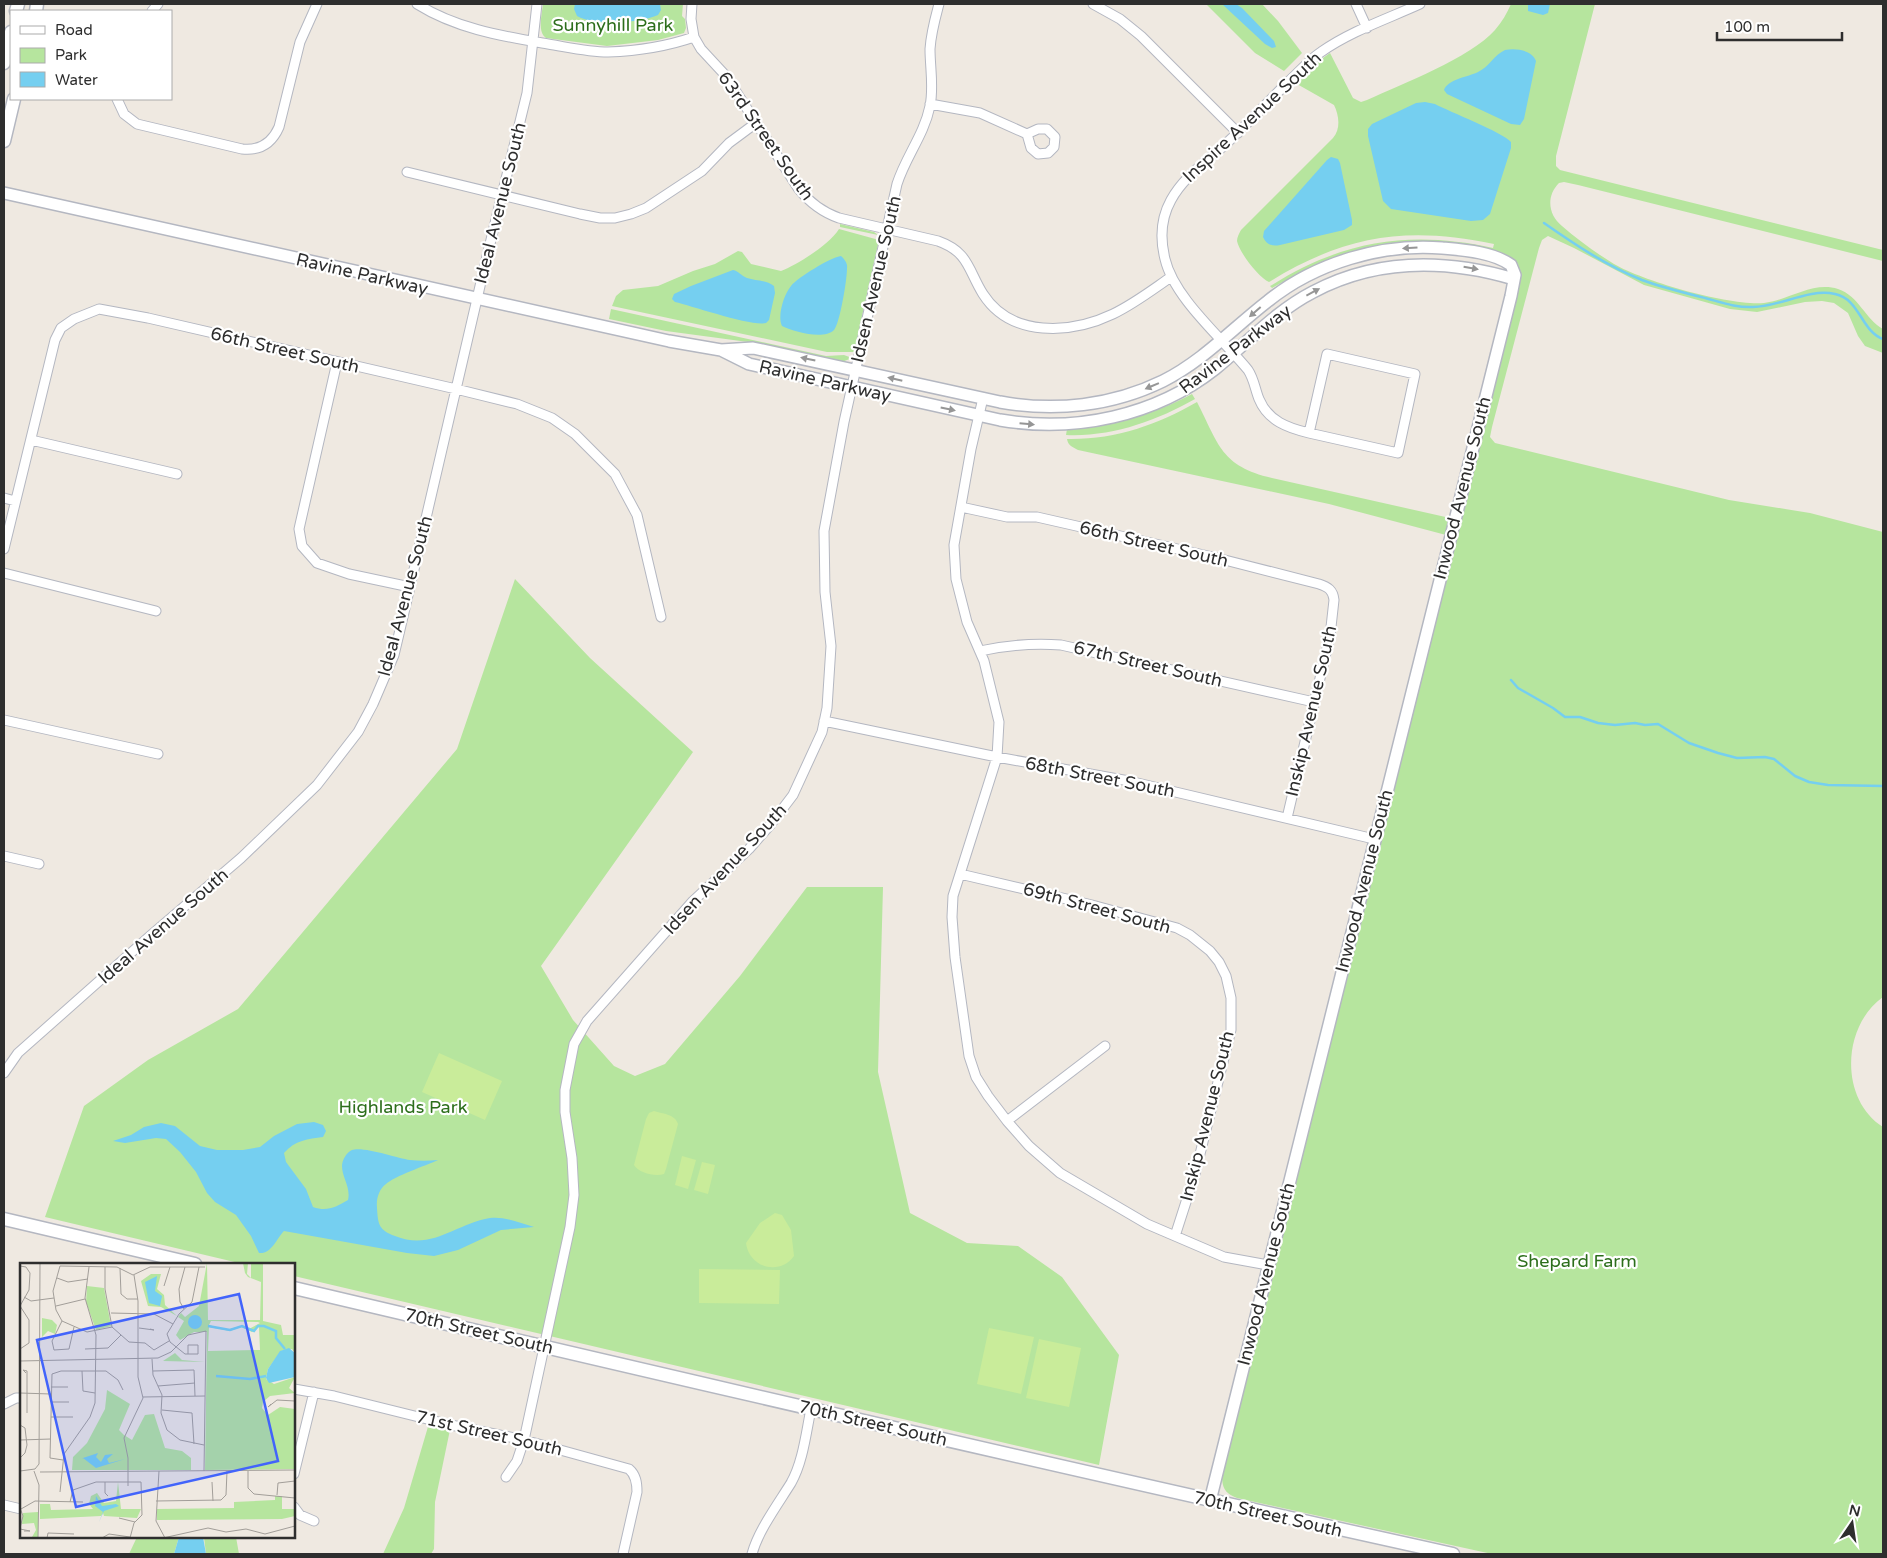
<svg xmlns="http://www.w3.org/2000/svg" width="1887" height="1558" font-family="'Varela Round',sans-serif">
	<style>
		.green { fill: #b6e59e }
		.pitch { fill: #c9ec9a }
		.water { fill: #75cff0 }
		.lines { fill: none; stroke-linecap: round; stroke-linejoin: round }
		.stream { stroke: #75cff0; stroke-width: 2.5 }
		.minor-casing { stroke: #b4b7c1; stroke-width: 11 }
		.tertiary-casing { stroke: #b4b7c1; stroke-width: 14 }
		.secondary-casing { stroke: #b4b7c1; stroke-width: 15 }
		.minor { stroke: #fff; stroke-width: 9 }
		.tertiary { stroke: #fff; stroke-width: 11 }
		.secondary { stroke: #fff; stroke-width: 12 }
		.oneway { fill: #969696 }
		.labels { text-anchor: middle; stroke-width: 4.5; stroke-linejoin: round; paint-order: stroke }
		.park-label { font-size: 18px; fill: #2c6e1b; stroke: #fff }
		.street-label { font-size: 18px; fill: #2e2e2e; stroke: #fff }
		.inset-river { fill: none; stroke: #75cff0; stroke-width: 2.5 }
		.inset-road { fill: none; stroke: #a29e99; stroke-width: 1 }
		.view { fill: #4264fb; fill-opacity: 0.15; stroke: #4264fb; stroke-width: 2.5 }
		.inset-edge { fill: none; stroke: #2e2e2e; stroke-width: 2.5 }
	</style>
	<rect width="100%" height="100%" fill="#efe9e1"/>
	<!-- green -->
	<path class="green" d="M 543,4 L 683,4 L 682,16 L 685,19 L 686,28 L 684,33 L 658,40 L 607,46 L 546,38 C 537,32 542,14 543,4 Z
		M 1206,4 L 1262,4 L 1278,21 L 1302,53 L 1284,71 L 1255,53 Z
		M 1511,4 L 1595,4 L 1556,156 L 1556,166 L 1560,170 L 1883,250 L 1883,261 L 1578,185 L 1564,182 L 1559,183 C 1546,196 1548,215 1562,226 C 1578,240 1596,253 1614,264 C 1645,282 1730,306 1764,303 C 1789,300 1813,281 1838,289 C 1859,296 1865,319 1883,329 L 1883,353 L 1865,346 L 1858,336 L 1848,313 L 1834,303 L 1822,301 L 1805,302 L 1757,312 L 1730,309 L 1644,285 L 1574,248 L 1548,236 L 1542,240 L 1539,248 L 1492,427 L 1490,437 L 1495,443 L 1729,500 L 1810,513 L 1883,532 L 1883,997 C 1842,1026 1839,1099 1883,1127 L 1883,1554 L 1492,1554 L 1237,1498 C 1224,1493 1222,1487 1222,1474 L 1520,274 L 1518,264 L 1512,258 L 1497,253 L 1470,247 L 1327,261 L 1299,273 L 1272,288 L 1270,286 L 1272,285 C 1343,240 1412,230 1493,248 L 1494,244 C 1407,226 1345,235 1269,282 C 1259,278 1239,252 1237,241 C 1237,237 1239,234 1241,230 L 1333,138 C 1341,129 1339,115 1334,105 L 1297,84 L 1296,82 L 1316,63 L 1330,53 L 1353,98 L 1361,102 L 1367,100 C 1402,84 1470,58 1495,30 C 1502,22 1507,13 1511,4 Z
		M 840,224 L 874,232 L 878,235 L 840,227 Z
		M 839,229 L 879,240 L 854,352 L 827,352 L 612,306 L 616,296 L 623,290 L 658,286 L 693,271 L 715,264 L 738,251 L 742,252 L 751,264 L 781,271 C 797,265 830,244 839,229 Z
		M 611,309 L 826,356 L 844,355 L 852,358 L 842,362 L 763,344 L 666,331 L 609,319 Z
		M 1192,394 L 1195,399 C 1156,421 1112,437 1066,435 L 1067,429 C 1109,425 1154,415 1192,394 Z
		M 1197,402 C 1219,445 1221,466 1272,478 L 1450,518 L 1446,535 L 1329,504 L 1078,450 C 1073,447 1068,446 1067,439 C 1114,440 1157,425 1197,402 Z
		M 515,579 L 590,658 L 693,752 L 541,966 L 573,1020 L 614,1066 L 635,1076 L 665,1064 L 740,976 L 807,887 L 883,887 L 878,1072 L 910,1213 L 967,1243 L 1018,1246 L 1062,1277 L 1119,1355 L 1099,1465 L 294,1276 L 294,1264 L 243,1264 L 45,1217 L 84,1106 L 148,1060 L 238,1009 L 457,749 Z
		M 430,1420 L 451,1425 L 435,1502 L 434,1549 L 431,1554 L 383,1554 L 404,1508 Z
		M 137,1537 L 179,1537 L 174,1554 L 129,1554 Z
		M 204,1537 L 236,1537 L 239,1554 L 206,1554 Z"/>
	<!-- pitch -->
	<path class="pitch" d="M 439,1053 L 502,1081 L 485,1120 L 422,1092 Z
		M 654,1111 C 663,1114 675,1114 678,1124 L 666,1169 L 664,1174 C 655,1177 639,1173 634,1165 L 646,1119 L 649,1113 Z
		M 682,1156 L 696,1160 L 688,1189 L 675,1185 Z
		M 702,1162 L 715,1165 L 708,1194 L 694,1190 Z
		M 775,1213 L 782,1215 L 791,1230 L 794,1256 C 780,1276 749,1268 746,1243 L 760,1223 Z
		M 699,1269 L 780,1270 L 779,1304 L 699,1303 Z
		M 989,1328 L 1034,1337 L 1021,1394 L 977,1384 Z
		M 1039,1339 L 1081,1348 L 1069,1407 L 1026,1398 Z"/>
	<!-- water -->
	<path class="water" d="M 575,4 L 660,4 L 661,10 L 658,15 C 641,23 593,26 577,16 L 574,9 Z
		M 1222,4 L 1236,4 L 1242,8 L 1274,41 L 1276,47 L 1272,48 L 1265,44 Z
		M 1528,4 L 1550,4 L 1548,13 L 1543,15 L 1528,11 Z
		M 1505,50 C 1516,48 1532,50 1536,61 L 1524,119 L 1520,125 L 1511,124 L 1447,94 L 1444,90 C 1448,79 1468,77 1478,72 C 1489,67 1494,55 1505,50 Z
		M 1425,102 L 1435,104 C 1450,112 1502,132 1511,142 L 1511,148 L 1490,214 L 1483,220 L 1471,221 L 1391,209 L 1383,201 L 1368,136 L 1368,129 L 1372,124 L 1416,103 Z
		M 1331,157 L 1338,159 L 1340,163 L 1352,220 L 1352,225 L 1344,230 L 1280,245 C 1272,247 1266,244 1263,237 L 1264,231 L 1327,160 Z
		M 841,256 C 844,259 846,261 847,265 C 848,275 840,324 834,330 C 824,340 794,332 782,326 C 777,316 784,294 791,286 C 797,278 831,257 841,256 Z
		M 733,270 C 739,271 741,276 747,278 C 756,281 767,280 774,286 L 775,293 L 769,320 L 766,323 C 753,327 692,306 675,302 L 672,299 L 674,294 L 691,286 Z
		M 314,1122 L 323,1125 L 326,1131 L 323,1137 C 308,1139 295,1140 284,1153 L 286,1162 L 306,1189 L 313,1207 C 327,1212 336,1207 348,1200 C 351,1187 342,1178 342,1166 C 342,1160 347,1152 352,1150 C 363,1146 397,1158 410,1160 C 419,1161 428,1161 438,1160 C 425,1166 395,1176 386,1184 C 379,1189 376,1199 377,1208 C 378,1225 379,1230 395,1236 C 432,1251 455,1224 490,1218 C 504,1216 520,1223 534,1227 L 501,1230 L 458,1250 L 434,1256 L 407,1253 L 284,1231 C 276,1239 272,1254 259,1253 L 251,1236 L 236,1215 L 215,1202 L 207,1193 L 196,1172 L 180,1152 L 166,1139 L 156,1138 L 125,1143 L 113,1141 L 131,1135 L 144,1127 L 161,1123 L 175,1126 L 200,1146 L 217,1150 L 243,1150 L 260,1147 L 274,1136 L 297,1124 Z
		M 179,1537 L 203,1537 L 206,1554 L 174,1554 Z"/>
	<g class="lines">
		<!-- stream -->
		<path class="stream" d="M 1544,223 C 1574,244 1607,266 1642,280 C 1661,287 1681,292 1701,297 C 1718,301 1735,308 1753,307 C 1780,307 1808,288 1835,294 C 1860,299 1861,331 1883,339
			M 1511,680 L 1518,688 L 1553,708 L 1565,717 L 1580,717 L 1598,723 L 1615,725 L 1635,723 L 1645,725 L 1658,724 L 1689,743 L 1718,753 L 1737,758 L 1765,757 L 1774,759 L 1795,776 L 1809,782 L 1828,785 L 1883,786"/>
		<defs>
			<path id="minor" d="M 417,4 C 457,29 502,36 548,44 C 567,47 588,52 608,52 C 636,51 668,46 694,37 L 701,49 L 726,76 L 798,188 C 809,202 822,212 839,218 L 938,241 C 969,252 968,270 983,294 C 1011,338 1071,334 1113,314 C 1134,304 1152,290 1171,277
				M 692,4 L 691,19 L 694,37
				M 1093,4 L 1120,19 L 1141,36 L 1238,133
				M 1356,4 L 1367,28
				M 152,11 L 158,4
				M 117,99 L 124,114 L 137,124 L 242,149 C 260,151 272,143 279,127 L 300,42 L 317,4
				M 930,104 L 980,113 L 1027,134 L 1031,148 L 1038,154 L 1048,153 L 1054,147 L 1055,137 L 1047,129 L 1038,129 L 1027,134
				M 407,172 L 580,214 L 600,218 L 615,218 L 631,214 L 646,208 L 702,171 L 729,143 L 756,123
				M 337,362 L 299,529 L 302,546 L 317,563 L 349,574 L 410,587
				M 983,398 L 971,449 L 954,545 L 956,579 L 967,622 L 984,661 L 999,722 L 997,757 L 953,896 L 952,917 L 955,957 L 969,1056 L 976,1077 L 988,1096 L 1007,1121 L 1029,1146 L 1060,1173 L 1147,1224 L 1224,1257 L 1268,1265
				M 1309,433 L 1327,354 L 1415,374 L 1398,453 L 1309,433 C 1288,428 1268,421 1259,399 C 1255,389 1254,379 1248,370 C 1222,338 1174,298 1165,259 C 1160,239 1161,218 1171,200 C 1185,174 1211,159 1232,138 C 1251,120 1269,101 1288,82 C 1299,72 1309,60 1321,52 C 1351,31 1387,19 1420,4
				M 31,440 L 177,474
				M 4,498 L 15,501
				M 961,507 L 1007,517 L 1037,517 L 1217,558 L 1319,584 C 1328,587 1333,590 1334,600 L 1330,636 L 1287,818
				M 4,549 L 55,340 L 61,328 L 74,319 L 99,309 L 148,318 L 456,389 L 517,404 L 552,418 L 575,434 L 615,474 L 637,515 L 661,617
				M 4,573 L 156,611
				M 980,651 C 1007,645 1033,643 1061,645 L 1314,702
				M 4,720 L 158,754
				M 824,721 L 997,757 L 1129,781 L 1374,839
				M 4,856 L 39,864
				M 960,874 L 1092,905 L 1177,928 L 1190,935 L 1210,951 L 1219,962 L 1226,976 L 1231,998 L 1231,1030 L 1195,1174 L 1175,1236
				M 4,1073 L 18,1053 L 151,935 L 241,858 L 317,785 L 358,732 L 373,704 L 394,655 L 399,634 L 487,256 L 527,93 L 537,4
				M 1007,1121 L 1105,1046
				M 294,1389 L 334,1396 L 451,1425 L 524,1440 L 629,1469 C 636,1475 637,1483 637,1492 L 623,1554
				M 4,1404 L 16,1398 L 21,1398
				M 294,1474 L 314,1392
				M 506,1477 L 517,1461 L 524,1440 L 570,1227 L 574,1195 L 572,1158 L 565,1112 L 565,1090 L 574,1044 L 587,1021 L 693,901 L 749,849 L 771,824 L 793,795 L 822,732 L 827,708 L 831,646 L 825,592 L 824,531 L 844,422 L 897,184 C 906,156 924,135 930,106 C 934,87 930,68 930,49 C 931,33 935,19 939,4
				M 4,1505 L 21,1509
				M 294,1507 L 300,1515 L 314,1521
				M 752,1554 C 758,1531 778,1504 791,1483 C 803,1462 806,1433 811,1409"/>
			<path id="tertiary" d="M 4,193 L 669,341 L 721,350 L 753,348 L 1000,402 C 1055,412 1112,406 1163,381 C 1203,361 1233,328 1268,301 C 1315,263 1382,243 1442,248 C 1464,250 1493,252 1511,265 L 1515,275 L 1511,296 L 1210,1501
				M 721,350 L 749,364 L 1000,420 C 1075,433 1155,416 1215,369 C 1247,343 1276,311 1313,292 C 1377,258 1446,259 1514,279"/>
			<path id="secondary" d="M 16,11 L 18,4
				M 36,11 L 37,4
				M 4,63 L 11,32
				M 4,141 L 14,99
				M 4,1219 L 195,1264
				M 294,1288 C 680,1379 1066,1469 1453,1554"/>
		</defs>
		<!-- minor casing -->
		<use href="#minor" class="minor-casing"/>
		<!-- tertiary casing -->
		<use href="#tertiary" class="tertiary-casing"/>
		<!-- secondary casing -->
		<use href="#secondary" class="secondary-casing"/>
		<!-- minor -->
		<use href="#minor" class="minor"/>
		<!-- tertiary -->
		<use href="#tertiary" class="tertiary"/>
		<!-- secondary -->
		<use href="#secondary" class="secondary"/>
	</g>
	<!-- one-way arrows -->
	<defs><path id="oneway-solid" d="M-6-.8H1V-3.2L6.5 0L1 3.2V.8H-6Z" transform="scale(1.25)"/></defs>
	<g class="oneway">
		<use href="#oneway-solid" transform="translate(1410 248) rotate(176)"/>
		<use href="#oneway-solid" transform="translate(1471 268) rotate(10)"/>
		<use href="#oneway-solid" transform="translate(1313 292) rotate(-28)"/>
		<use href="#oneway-solid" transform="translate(1255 312) rotate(139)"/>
		<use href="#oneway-solid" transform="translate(808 359) rotate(-168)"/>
		<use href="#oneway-solid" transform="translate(895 379) rotate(-167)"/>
		<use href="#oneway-solid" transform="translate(1152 386) rotate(157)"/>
		<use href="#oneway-solid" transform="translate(948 409) rotate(12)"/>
		<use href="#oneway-solid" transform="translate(1027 424) rotate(5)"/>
	</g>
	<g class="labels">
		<!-- park labels -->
		<g class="park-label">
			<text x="613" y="31">Sunnyhill Park</text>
			<text x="403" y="1113">Highlands Park</text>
			<text x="1577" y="1267">Shepard Farm</text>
		</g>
		<!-- street labels -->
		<g class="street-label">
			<text transform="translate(1252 117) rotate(-43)" y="6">Inspire Avenue South</text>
			<text transform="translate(766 136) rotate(55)" y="6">63rd Street South</text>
			<text transform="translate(500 203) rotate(-76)" y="6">Ideal Avenue South</text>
			<text transform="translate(362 274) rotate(13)" y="6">Ravine Parkway</text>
			<text transform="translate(876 279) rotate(-77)" y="6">Idsen Avenue South</text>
			<text transform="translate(1235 349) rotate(-37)" y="6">Ravine Parkway</text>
			<text transform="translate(285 350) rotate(13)" y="6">66th Street South</text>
			<text transform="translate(825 381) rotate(13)" y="6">Ravine Parkway</text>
			<text transform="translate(1462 488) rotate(-76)" y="6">Inwood Avenue South</text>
			<text transform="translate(1154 544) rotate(13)" y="6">66th Street South</text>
			<text transform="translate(405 596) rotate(-75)" y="6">Ideal Avenue South</text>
			<text transform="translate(1148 664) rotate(13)" y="6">67th Street South</text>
			<text transform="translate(1311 711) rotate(-77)" y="6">Inskip Avenue South</text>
			<text transform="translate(1100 777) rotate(11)" y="6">68th Street South</text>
			<text transform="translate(725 869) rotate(-47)" y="6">Idsen Avenue South</text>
			<text transform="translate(1364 881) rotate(-76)" y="6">Inwood Avenue South</text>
			<text transform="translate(1097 908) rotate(15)" y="6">69th Street South</text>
			<text transform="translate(163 926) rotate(-41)" y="6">Ideal Avenue South</text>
			<text transform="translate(1207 1116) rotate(-76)" y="6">Inskip Avenue South</text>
			<text transform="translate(1266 1274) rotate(-76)" y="6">Inwood Avenue South</text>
			<text transform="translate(479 1331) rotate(13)" y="6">70th Street South</text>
			<text transform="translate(873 1423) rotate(13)" y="6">70th Street South</text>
			<text transform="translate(489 1433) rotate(13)" y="6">71st Street South</text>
			<text transform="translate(1268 1514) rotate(13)" y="6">70th Street South</text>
		</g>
	</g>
	<!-- overview -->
	<g transform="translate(20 1263)">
		<rect width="275" height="275" fill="#efe9e1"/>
		<path d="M 187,0 L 188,57 L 240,57 L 241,19 L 228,14 L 225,10 L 223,0 L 228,0 L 227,11 L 231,15 L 231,0 L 243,0 L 243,58 L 261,62 L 263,72 L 275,72 L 275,90 L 272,86 L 261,88 L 248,106 L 246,116 L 254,121 L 275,114 L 269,125 L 275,130 L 250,133 L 243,139 L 242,145 L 248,152 L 260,144 L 275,146 L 275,206 L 185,207 L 187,69 L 174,69 L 160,77 L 156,72 L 164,58 L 158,54 L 161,50 L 165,54 L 179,43 ZM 191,58 L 238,59 L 240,60 L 229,66 L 221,63 L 206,67 L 189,62 ZM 189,64 L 210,68 L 221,64 L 232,69 L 239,64 L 240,87 L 188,88 ZM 131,11 L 141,11 L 137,26 L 144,32 L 145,42 L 157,53 L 141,44 L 128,43 L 121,18 ZM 67,23 L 84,25 L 91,63 L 76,67 L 66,39 ZM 22,55 L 32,57 L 37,62 L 35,71 L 28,68 L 22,74 ZM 155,90 L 162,97 L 185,99 L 143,98 ZM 87,127 L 110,141 L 99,167 L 104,172 L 112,177 L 125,152 L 134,151 L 145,185 L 162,188 L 171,195 L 171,207 L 52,207 L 53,194 L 67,180 L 85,146 ZM 98,219 L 101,246 L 121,246 L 117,255 L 84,253 L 83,250 L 81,253 L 20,256 L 20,241 L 30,241 L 31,247 L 73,246 L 69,241 L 71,233 L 77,230 L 84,240 L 96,238 ZM 255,233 L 262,233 L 262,246 L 275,246 L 275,253 L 262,256 L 137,257 L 137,246 L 214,245 L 214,239 L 255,237 ZM 18,249 L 18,275 L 1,275 L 12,274 L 16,267 L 14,260 L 2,261 L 3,250 Z" fill="#b6e59e" fill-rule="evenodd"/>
		<path d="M 137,13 L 135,28 L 142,33 L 140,43 L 129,40 L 125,19 ZM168 59a7 7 0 1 1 14 0a7 7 0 1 1-14 0ZM 269,85 L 275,90 L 275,114 L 249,120 L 246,115 L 248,106 L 260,88 ZM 78,190 L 76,194 L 81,199 L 85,192 L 93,191 L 87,196 L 89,200 L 105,196 L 76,205 L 63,195 L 57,197 ZM 76,233 L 82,243 L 96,241 L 99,243 L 84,248 L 79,259 L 83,249 L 75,243 Z" fill="#75cff0"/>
		<path class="inset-river" d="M 188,63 L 210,67 L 222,63 L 234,68 L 238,63 L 244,63 L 256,68 L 256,75 L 265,86M 196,113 L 230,116 L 246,113"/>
		<path class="inset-road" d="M 0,3 L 6,4 L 10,10 L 9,27 L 0,43 L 9,57 L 9,80 L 0,86M 85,4 L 85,26 L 92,64M 100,5 L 101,31 L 107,36 L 118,36M 37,15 L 48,19 L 68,16M 144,23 L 150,4M 4,34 L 11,38 L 34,35M 36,43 L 65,36M 164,46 L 160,39 L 159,26 L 165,4M 91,50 L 134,51 L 153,61M 42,58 L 36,47 L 33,28 L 40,3 L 97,4 L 113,12 L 130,4 L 185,4M 42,58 L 67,69 L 92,64 L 109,79 L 125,80 L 134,87 L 149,78M 42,58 L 32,78 L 34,87 L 49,86 L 54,64M 119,65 L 134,67 L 130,66M 65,86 L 88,85 L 101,72M 168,91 L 168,82 L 178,82 L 178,91 L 165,91 L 150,79 L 147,71 L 159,51 L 172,39 L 179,4M 132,96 L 133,112 L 142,132 L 141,150 L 147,167 L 160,177 L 184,182M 0,98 L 138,95 L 151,89 L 168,72 L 186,68 L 184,208M 62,108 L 63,128 L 75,130M 133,108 L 174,107 L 175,133M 6,110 L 3,107 L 7,108 L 7,150M 138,123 L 175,120M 31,124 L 48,124M 0,130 L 31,131M 123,134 L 185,133M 31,139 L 49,139M 251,141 L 248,144 L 257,137 L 275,138M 142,147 L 172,150 L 174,181M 31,154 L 53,154M 0,162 L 5,165 L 7,182 L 5,190 L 0,195M 0,177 L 31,176M 43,197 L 30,195 L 32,111 L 41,108 L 86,108 L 98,117 L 103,127M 0,208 L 15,206 L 19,201 L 20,0M 14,208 L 19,222 L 18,275M 139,208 L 136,258 L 145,275M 228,208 L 228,225 L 234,231 L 275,235M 20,209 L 275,207M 85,219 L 85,230 L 88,233M 192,219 L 193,238M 108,223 L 108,195 L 104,175 L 123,135 L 118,114 L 118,38 L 114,12M 40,229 L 44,191 L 70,154 L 75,140 L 76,72 L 65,35 L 69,4M 257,232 L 258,220 L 275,218M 136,238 L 201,237 L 206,232 L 207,208M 50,239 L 53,227 L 76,219 L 121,219 L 122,252 L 114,260 L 110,275M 0,245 L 3,253 L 0,265M 1,246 L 15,238 L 63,239M 99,255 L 115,259M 0,266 L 10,268 L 4,268M 27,275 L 28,270 L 54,271M 82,275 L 89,271 L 110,274M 143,275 L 188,265 L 206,269 L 226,266 L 245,271 L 275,263"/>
		<path class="view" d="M 219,31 L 258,198 L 56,244 L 17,77 Z"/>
		<rect width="275" height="275" class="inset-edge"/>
	</g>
	<!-- border -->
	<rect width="1887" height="1558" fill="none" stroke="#2e2e2e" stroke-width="10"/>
	<!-- legend -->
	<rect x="10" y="10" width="162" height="90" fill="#ffffff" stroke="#ababab"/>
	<rect x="20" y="26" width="25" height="8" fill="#ffffff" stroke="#ababab"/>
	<text x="55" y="35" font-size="15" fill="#2e2e2e">Road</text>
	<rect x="20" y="48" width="25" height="15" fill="#b6e59e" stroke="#ababab"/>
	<text x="55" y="60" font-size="15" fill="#2e2e2e">Park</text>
	<rect x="20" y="72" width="25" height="15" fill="#75cff0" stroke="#ababab"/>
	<text x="55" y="85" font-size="15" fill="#2e2e2e">Water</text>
	<!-- north arrow -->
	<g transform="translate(1852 1523) rotate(13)" stroke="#ffffff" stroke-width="4" paint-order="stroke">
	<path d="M0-4L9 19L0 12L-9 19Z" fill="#2e2e2e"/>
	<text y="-8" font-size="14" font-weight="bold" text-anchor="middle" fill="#2e2e2e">N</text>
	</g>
	<!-- scale -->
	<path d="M1717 32v8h125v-8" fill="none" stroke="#2e2e2e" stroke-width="2.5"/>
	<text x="1724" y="32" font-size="15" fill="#2e2e2e" stroke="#ffffff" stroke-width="4" paint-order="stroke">100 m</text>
</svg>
